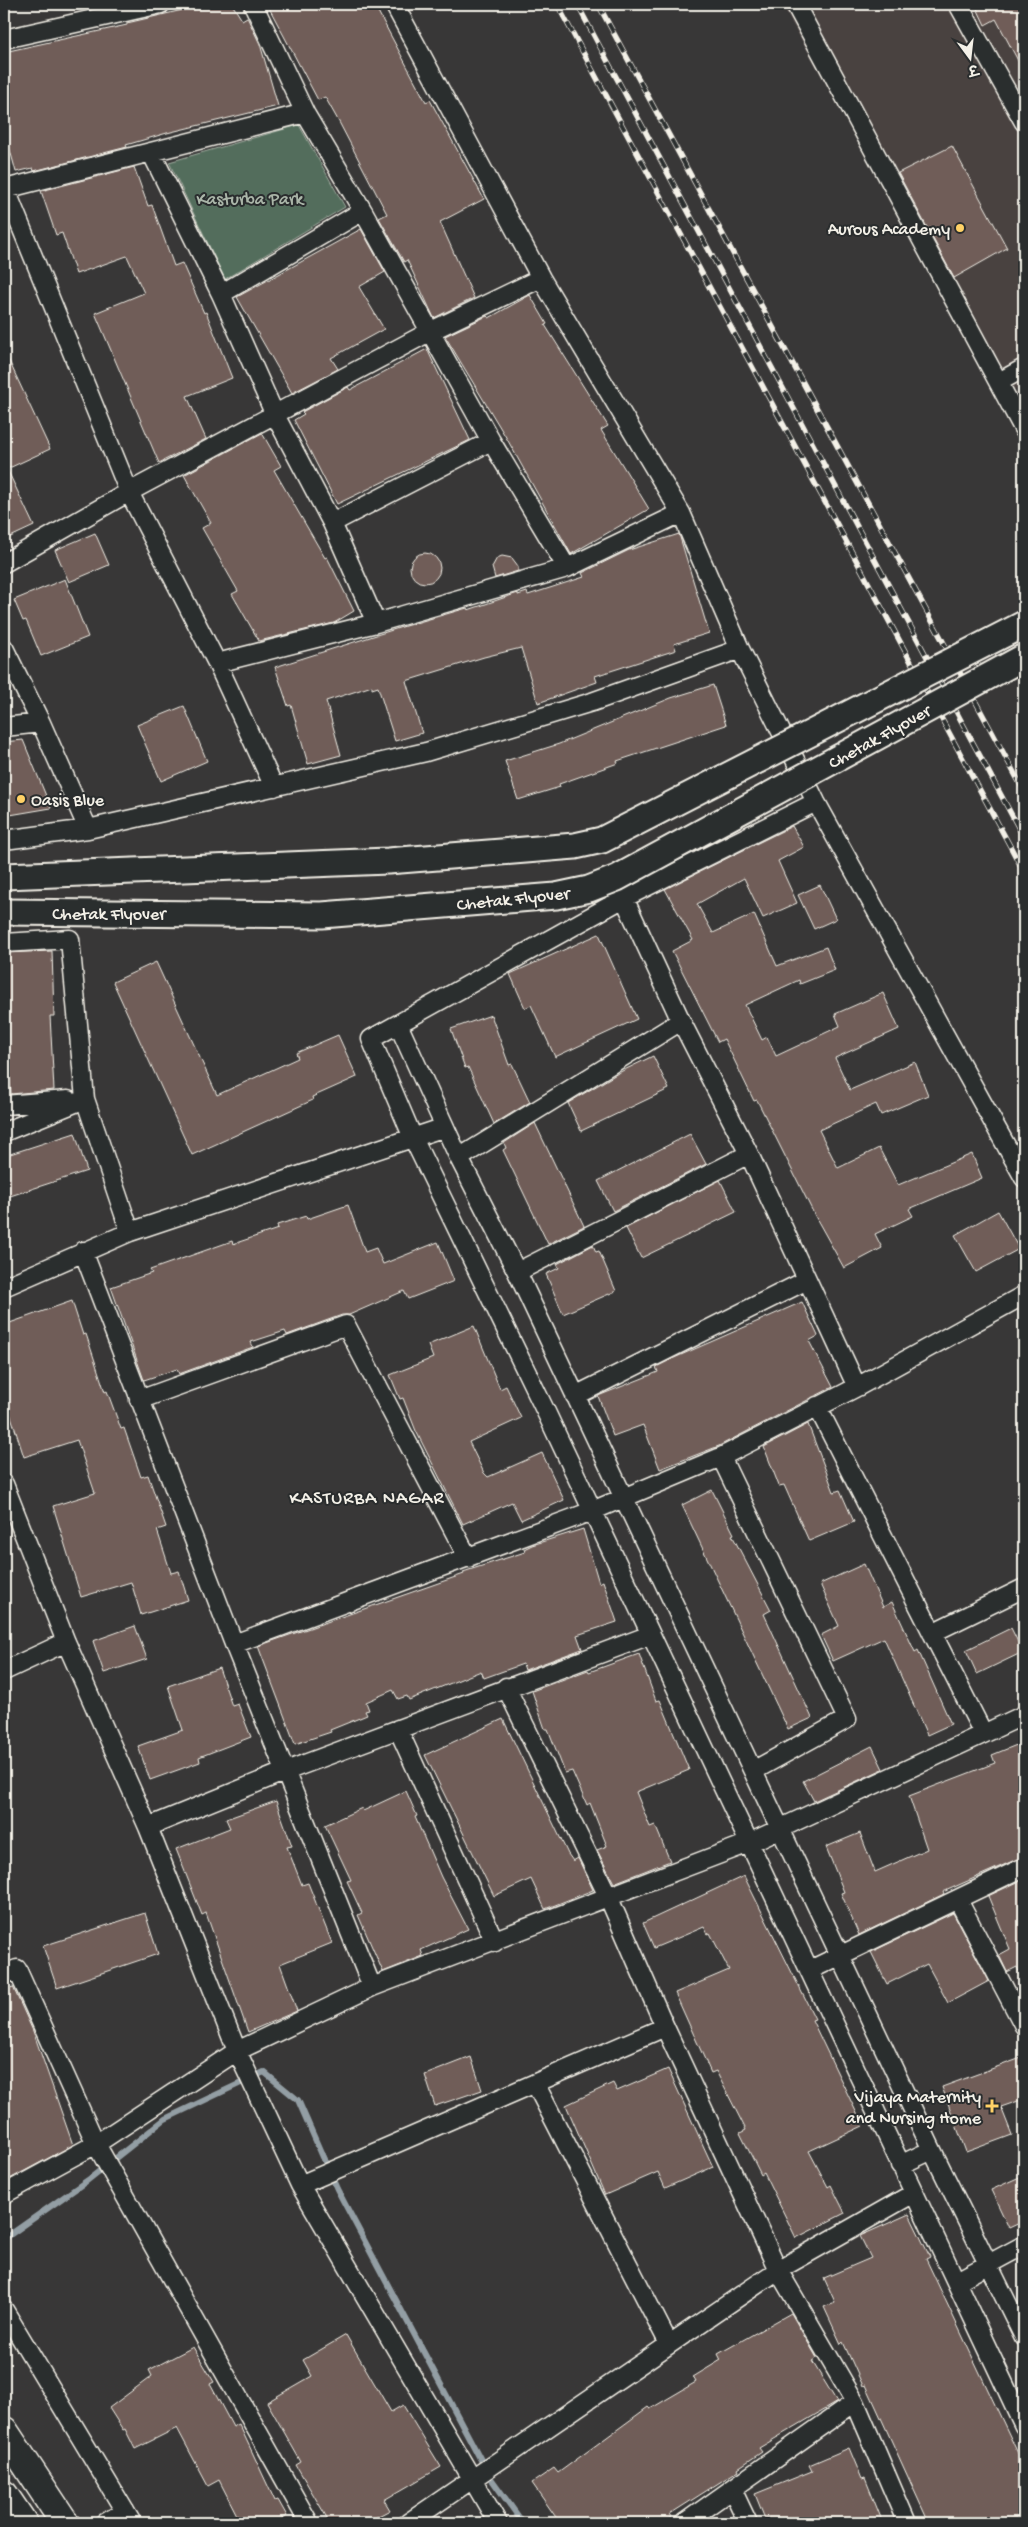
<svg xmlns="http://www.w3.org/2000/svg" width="1028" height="2527" font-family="'Gochi Hand','Playpen Sans Deva',sans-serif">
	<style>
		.built { fill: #484241 }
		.green { fill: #526d5c; stroke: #a3afa2 }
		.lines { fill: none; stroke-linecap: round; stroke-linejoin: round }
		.stream { stroke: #939ea4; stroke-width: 6 }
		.building { fill: #6f5d59; stroke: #f4f1e8 }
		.street-casing { stroke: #f4f1e8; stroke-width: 21 }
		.primary-casing { stroke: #f4f1e8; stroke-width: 31 }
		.street { stroke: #2a2d2e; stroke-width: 18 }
		.primary { stroke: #2a2d2e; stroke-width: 28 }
		.rail-casing { stroke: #f4f1e8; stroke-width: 5.5 }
		.rail { stroke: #2a2d2e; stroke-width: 4; stroke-dasharray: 11; stroke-linecap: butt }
		.secondary-bridge-casing { stroke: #f4f1e8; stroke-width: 29; stroke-linecap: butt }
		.secondary-bridge { stroke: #2a2d2e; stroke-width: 25 }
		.poi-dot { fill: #ffd166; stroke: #2a2d2e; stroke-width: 2 }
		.labels { text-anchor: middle; stroke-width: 4; stroke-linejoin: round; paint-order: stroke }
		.park-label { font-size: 18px; fill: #abb6a9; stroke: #2a2d2e }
		.poi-label { font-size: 18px; fill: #f4f1e8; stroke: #2a2d2e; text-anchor: end }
		.street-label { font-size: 18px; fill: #f4f1e8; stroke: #2a2d2e }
		.neighbourhood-label { font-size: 19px; letter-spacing: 1px; fill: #f4f1e8; stroke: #2a2d2e }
	</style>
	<rect width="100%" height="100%" fill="#383737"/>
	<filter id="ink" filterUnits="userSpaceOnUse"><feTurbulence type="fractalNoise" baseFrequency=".02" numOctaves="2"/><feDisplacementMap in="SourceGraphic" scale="10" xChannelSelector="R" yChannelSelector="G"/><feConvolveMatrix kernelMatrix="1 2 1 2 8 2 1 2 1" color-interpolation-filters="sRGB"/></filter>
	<g filter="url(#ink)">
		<!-- built -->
		<path class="built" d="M 781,4 L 1024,4 L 1024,384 L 1001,397 Z"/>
		<!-- green -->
		<path class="green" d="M 299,125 L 345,207 L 225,279 L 169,162 Z"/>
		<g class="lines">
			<!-- stream -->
			<path class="stream" d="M 4,2239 L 88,2180 L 165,2119 L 264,2072 L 298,2100 L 337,2189 L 490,2477 L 523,2523"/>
		</g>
		<!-- building -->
		<path class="building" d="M 208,4 L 232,4 L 242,20 L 247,17 L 260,44 L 278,106 L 167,133 L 126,145 L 127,147 L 34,171 L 33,168 L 16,172 L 4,128 L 4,52 L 127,25 L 127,23 Z
			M 267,4 L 374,4 L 426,102 L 430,100 L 484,199 L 440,222 L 474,298 L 434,318 L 407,260 L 404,262 L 379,218 L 387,214 L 339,122 L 325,97 L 318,100 Z
			M 975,4 L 1024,4 L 1024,72 L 996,19 L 985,25 Z
			M 952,146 L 1007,248 L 954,278 L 898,173 Z
			M 134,167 L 148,206 L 152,205 L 174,266 L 182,263 L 204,313 L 206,312 L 232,378 L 187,396 L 206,439 L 159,463 L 95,313 L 144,293 L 127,256 L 76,274 L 62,233 L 56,235 L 41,191 Z
			M 361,229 L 385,272 L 359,287 L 384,329 L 331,358 L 338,369 L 292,393 L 237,297 Z
			M 530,295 L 547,324 L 545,325 L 608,426 L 601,430 L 649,509 L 571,554 L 507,439 L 445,336 L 487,316 L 489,318 Z
			M 427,349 L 470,440 L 337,504 L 294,420 L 304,414 L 302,412 L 348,387 L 350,390 Z
			M 4,350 L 50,449 L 7,469 L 34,526 L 4,540 Z
			M 262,433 L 281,466 L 274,470 L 325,558 L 327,557 L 354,611 L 334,623 L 259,641 L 232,594 L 238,591 L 202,528 L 211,523 L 184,475 Z
			M 95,533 L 109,565 L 69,582 L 55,550 Z
			M 679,534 L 709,633 L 674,644 L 676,650 L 595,676 L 597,682 L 538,703 L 521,648 L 484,657 L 406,681 L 422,733 L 395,741 L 378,687 L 372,689 L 372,686 L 326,701 L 341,755 L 308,764 L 291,705 L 288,706 L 275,667 L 405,626 L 467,608 L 468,610 L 518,593 L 518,595 L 527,592 L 528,595 L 584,577 L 582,573 L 629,550 Z
			M410 568a15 15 0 1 1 30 0a15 15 0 1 1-30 0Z
			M 502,556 L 512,558 L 518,566 L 518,571 L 495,578 L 492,567 L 497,558 Z
			M 65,579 L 88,637 L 41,656 L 26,620 L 23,621 L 14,600 Z
			M 713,685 L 726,725 L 617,761 L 618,763 L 559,784 L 560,787 L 518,800 L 505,761 L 559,744 L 671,698 Z
			M 184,706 L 207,761 L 161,781 L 137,725 Z
			M 23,740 L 51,808 L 4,816 L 4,742 Z
			M 792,826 L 804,847 L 778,861 L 797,903 L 763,918 L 744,878 L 697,904 L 713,933 L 754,914 L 777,966 L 826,947 L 835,970 L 800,984 L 799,980 L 745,1005 L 762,1040 L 767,1037 L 776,1056 L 840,1026 L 835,1014 L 883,993 L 899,1029 L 835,1058 L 850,1090 L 915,1062 L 928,1095 L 881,1115 L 876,1104 L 819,1130 L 838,1168 L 879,1148 L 898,1185 L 972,1154 L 982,1178 L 909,1209 L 913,1216 L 875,1234 L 882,1248 L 844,1268 L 815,1216 L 757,1100 L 754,1101 L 724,1039 L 718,1042 L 672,951 L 693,940 L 665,889 Z
			M 820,885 L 836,919 L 814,929 L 798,895 Z
			M 599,934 L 637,1019 L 555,1057 L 531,1005 L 525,1008 L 510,974 Z
			M 52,951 L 54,1016 L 50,1016 L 54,1090 L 11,1094 L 6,1018 L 4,1018 L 4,953 Z
			M 156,962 L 217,1095 L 298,1058 L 296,1053 L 338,1035 L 357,1077 L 312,1097 L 313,1100 L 192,1155 L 113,982 Z
			M 491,1015 L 509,1065 L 512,1064 L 530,1102 L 494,1124 L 468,1067 L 465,1068 L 451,1029 Z
			M 653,1056 L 669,1089 L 581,1131 L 568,1103 L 618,1073 Z
			M 535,1123 L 584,1226 L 548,1244 L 503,1150 L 506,1148 L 504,1143 Z
			M 75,1133 L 87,1171 L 4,1198 L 4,1156 Z
			M 690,1134 L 706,1164 L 613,1211 L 598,1181 Z
			M 720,1180 L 736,1212 L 641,1258 L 626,1228 Z
			M 348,1205 L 365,1252 L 376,1248 L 383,1264 L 438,1242 L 454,1281 L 408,1299 L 404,1291 L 349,1315 L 342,1315 L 287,1335 L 285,1331 L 251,1342 L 253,1347 L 179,1374 L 177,1369 L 144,1380 L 111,1287 L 152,1273 L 150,1270 L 232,1241 L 233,1244 L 278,1229 L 277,1225 L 306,1216 L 307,1219 Z
			M 998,1211 L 1019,1249 L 976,1272 L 955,1235 Z
			M 593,1245 L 596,1252 L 599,1251 L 616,1291 L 563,1314 L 546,1274 L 559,1268 L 557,1264 Z
			M 72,1301 L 83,1335 L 86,1334 L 105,1392 L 107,1391 L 121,1429 L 124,1428 L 141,1477 L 148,1475 L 166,1527 L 157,1530 L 171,1573 L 179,1571 L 188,1600 L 141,1615 L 131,1582 L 81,1597 L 53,1506 L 95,1493 L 77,1440 L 24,1457 L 9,1410 L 4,1412 L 4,1325 Z
			M 802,1302 L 818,1336 L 809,1341 L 833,1387 L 719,1446 L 660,1469 L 643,1425 L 613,1436 L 598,1396 L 658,1372 L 656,1367 L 674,1358 Z
			M 474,1326 L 500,1389 L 506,1386 L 521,1418 L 469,1442 L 484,1473 L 488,1477 L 542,1453 L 564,1500 L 521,1520 L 512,1502 L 463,1524 L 416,1431 L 403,1398 L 400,1399 L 390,1375 L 433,1358 L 428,1345 Z
			M 808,1424 L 834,1492 L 840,1490 L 854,1522 L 809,1541 L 784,1485 L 779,1486 L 764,1447 Z
			M 712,1490 L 734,1534 L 732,1535 L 771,1610 L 764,1614 L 812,1718 L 788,1729 L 682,1505 Z
			M 583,1529 L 599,1583 L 603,1581 L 617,1622 L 577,1635 L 582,1649 L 525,1670 L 523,1664 L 484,1678 L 481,1671 L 409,1700 L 407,1696 L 398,1699 L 393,1690 L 366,1702 L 369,1710 L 365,1711 L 367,1715 L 330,1730 L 331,1732 L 295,1744 L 258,1646 L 464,1574 L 463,1572 L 525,1552 L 524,1549 L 532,1545 Z
			M 864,1564 L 883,1607 L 892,1602 L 915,1652 L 918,1650 L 951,1724 L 927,1735 L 884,1638 L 833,1661 L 821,1635 L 839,1626 L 820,1584 Z
			M 135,1626 L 147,1659 L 104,1673 L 93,1641 Z
			M 1011,1628 L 1023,1652 L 977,1674 L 966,1650 Z
			M 639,1654 L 656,1701 L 660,1700 L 689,1770 L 636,1792 L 650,1827 L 655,1825 L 670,1861 L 614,1883 L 597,1850 L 607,1846 L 590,1803 L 587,1805 L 572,1771 L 565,1773 L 548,1729 L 545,1729 L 532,1691 L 588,1670 L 589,1672 Z
			M 219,1668 L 232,1706 L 238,1704 L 251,1737 L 199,1757 L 200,1762 L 150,1780 L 138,1746 L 183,1730 L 168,1686 Z
			M 503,1719 L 568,1854 L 573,1861 L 578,1858 L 593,1890 L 545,1909 L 531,1879 L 494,1896 L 425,1755 Z
			M 1024,1742 L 1024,1856 L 943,1892 L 944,1894 L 859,1935 L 841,1893 L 844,1892 L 826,1847 L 860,1833 L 875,1872 L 927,1849 L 909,1796 L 995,1763 L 992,1755 Z
			M 872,1746 L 883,1769 L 814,1801 L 803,1781 Z
			M 406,1791 L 417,1816 L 415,1817 L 441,1877 L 468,1929 L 421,1950 L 423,1956 L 383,1972 L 358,1915 L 362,1913 L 347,1881 L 351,1880 L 325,1825 L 362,1808 L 363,1811 Z
			M 276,1801 L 292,1846 L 287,1847 L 302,1885 L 308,1883 L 332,1943 L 280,1964 L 297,2011 L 248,2032 L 206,1913 L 202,1915 L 176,1849 L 230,1828 L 226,1819 Z
			M 744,1876 L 815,2019 L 812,2020 L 863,2126 L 809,2151 L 828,2187 L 831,2185 L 845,2213 L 796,2238 L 764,2173 L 761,2175 L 740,2133 L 746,2130 L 716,2071 L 711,2073 L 675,1993 L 729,1970 L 710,1933 L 708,1934 L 704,1927 L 654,1948 L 643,1923 Z
			M 1024,1879 L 1024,1983 L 1017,1967 L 1007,1972 L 999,1955 L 1010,1949 L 988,1896 Z
			M 145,1913 L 158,1954 L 57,1988 L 43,1946 Z
			M 953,1913 L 989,1981 L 948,2003 L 927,1964 L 887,1984 L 871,1952 Z
			M 13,1987 L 33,2031 L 73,2145 L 4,2182 L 4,1990 Z
			M 471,2057 L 482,2090 L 435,2106 L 425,2075 Z
			M 1024,2057 L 1024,2099 L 1001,2107 L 1012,2135 L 966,2152 L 942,2087 Z
			M 668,2069 L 713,2167 L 665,2188 L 658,2172 L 605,2195 L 566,2105 L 613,2083 L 617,2091 Z
			M 1024,2175 L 1024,2221 L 1009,2228 L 991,2190 Z
			M 909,2214 L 930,2257 L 926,2259 L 1024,2466 L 1024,2523 L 929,2523 L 866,2385 L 863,2386 L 843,2342 L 841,2344 L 824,2307 L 835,2302 L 824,2278 L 871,2258 L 860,2236 Z
			M 791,2313 L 817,2358 L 812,2361 L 837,2402 L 759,2448 L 762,2452 L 738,2468 L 739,2470 L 670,2514 L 672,2517 L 663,2523 L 560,2523 L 532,2483 L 554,2468 L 558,2473 L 648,2407 L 650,2409 L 696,2382 L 693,2377 L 721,2360 L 718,2354 Z
			M 346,2335 L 391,2412 L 403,2405 L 441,2467 L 384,2500 L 390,2510 L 365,2523 L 330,2523 L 296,2465 L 301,2462 L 267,2402 L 312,2376 L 303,2360 Z
			M 193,2347 L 214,2382 L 210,2384 L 233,2427 L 239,2424 L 275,2501 L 278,2500 L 287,2516 L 273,2523 L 241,2523 L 219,2480 L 208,2486 L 177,2428 L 135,2449 L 125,2429 L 123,2430 L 109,2408 L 152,2376 L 149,2370 Z
			M 849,2448 L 862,2479 L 865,2478 L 883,2523 L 770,2523 L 768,2518 L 765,2519 L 755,2494 L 812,2471 L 809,2465 Z"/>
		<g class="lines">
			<defs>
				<path id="street" d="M 253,4 L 305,113 L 363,211 L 491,441 L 567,568
					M 394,4 L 541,278 L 681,513 L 740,649 L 816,802 L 1024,1178
					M 795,4 L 1024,430
					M 958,4 L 1024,122
					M 4,39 L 161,4
					M 151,152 L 221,294 L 275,415 L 332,523 L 376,623
					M 4,185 L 129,492 L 217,663 L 274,787
					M 5,189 L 305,113
					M 221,294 L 363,211
					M 999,382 L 1024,368
					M 332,523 L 491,441
					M 4,563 L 129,492 L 431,331 L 541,278
					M 4,648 L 41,723 L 88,829
					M 217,663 L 376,623 L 567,568 L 681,513
					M 4,727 L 41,723
					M 816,802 L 624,898 L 371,1039 L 413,1138 L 546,1412 L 1024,2426
					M 4,840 L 88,829 L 426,752 L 592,702 L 740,649
					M 624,898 L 681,1021 L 749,1154 L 857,1387
					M 4,943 L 70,939 L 85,1099 L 130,1232
					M 398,1024 L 459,1158 L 517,1272 L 932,2150 L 1024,2337
					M 4,1105 L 68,1100
					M 4,1132 L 85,1099
					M 459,1158 L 681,1021
					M 83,1251 L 234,1644 L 372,1987
					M 517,1272 L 749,1154
					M 4,1287 L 130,1232 L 445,1127
					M 575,1396 L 807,1280
					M 139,1400 L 346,1325 L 468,1558
					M 817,1406 L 983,1733
					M 721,1457 L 847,1719 L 753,1771
					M 4,1484 L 66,1642 L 148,1827 L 237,2051 L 300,2185 L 498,2523
					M 932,1633 L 1024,1588
					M 234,1644 L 592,1511 L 721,1457 L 857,1387 L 1024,1295
					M 4,1671 L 66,1642
					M 506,1687 L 608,1896 L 665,2027 L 778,2270 L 855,2402 L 907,2523
					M 398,1729 L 495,1942
					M 148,1827 L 286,1771 L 650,1635
					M 958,1900 L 1024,2026
					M 810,1970 L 1024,1867
					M 4,1974 L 17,1969 L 96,2144 L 309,2523
					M 535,2083 L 669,2344
					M 900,2165 L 932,2150
					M 300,2185 L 665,2027
					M 4,2194 L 96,2144 L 237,2051 L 372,1987 L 749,1843 L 1024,1715
					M 957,2281 L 1024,2245
					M 4,2310 L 132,2523
					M 732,2489 L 748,2523
					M 105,2523 L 125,2511
					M 408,2523 L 778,2270 L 914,2193
					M 684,2523 L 855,2402"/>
				<path id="primary" d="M 4,2431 L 65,2523
					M 4,2495 L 23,2523"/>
			</defs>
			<!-- street casing -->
			<use href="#street" class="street-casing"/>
			<!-- primary casing -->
			<use href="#primary" class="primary-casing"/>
			<!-- street -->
			<use href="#street" class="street"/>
			<!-- primary -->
			<use href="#primary" class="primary"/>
			<defs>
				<path id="rail" d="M 557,4 L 1024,872
					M 577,4 L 1024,838
					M 598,4 L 1024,791"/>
			</defs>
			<!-- rail casing -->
			<use href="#rail" class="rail-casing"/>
			<!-- rail -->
			<use href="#rail" class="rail"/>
			<defs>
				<path id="secondary-bridge" d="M 4,876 L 388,861 L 575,846 L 602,840 L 1024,624
					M 4,912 L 322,915 L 556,896 L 589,889 L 617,878 L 1024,657"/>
			</defs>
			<!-- secondary-bridge casing -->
			<use href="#secondary-bridge" class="secondary-bridge-casing"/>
			<!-- secondary-bridge -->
			<use href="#secondary-bridge" class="secondary-bridge"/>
		</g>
	</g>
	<!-- markers -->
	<g class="poi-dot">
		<circle cx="960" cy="228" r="5"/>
		<circle cx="21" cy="799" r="5"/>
		<path d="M989.5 2098.5h5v5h5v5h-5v5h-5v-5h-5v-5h5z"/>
	</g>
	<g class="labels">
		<!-- park labels -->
		<g class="park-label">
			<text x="250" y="204">Kasturba Park</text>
		</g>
		<!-- poi labels -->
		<g class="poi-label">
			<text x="950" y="234">Aurous Academy</text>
			<text x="31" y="805" text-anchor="start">Oasis Blue</text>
			<text x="981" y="2102">Vijaya Maternity<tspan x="981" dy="21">and Nursing Home</tspan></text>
		</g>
		<!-- street labels -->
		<g class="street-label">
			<text transform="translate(879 736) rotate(-29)" y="6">Chetak Flyover</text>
			<text transform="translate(513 898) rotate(-6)" y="6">Chetak Flyover</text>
			<text x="109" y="919">Chetak Flyover</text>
		</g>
		<!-- neighbourhood labels -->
		<g class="neighbourhood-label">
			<text x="367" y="1503">KASTURBA NAGAR</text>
		</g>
	</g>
	<!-- margin -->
	<rect width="1028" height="2527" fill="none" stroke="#2a2d2e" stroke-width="20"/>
	<rect x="10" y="10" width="1008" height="2507" fill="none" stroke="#f4f1e8" stroke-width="2" filter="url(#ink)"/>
	<!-- north arrow -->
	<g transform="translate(970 58) rotate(165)" stroke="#2a2d2e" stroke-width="4" paint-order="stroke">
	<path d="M0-4L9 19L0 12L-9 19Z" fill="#f4f1e8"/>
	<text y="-8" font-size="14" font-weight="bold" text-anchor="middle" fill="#f4f1e8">उ</text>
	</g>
</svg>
